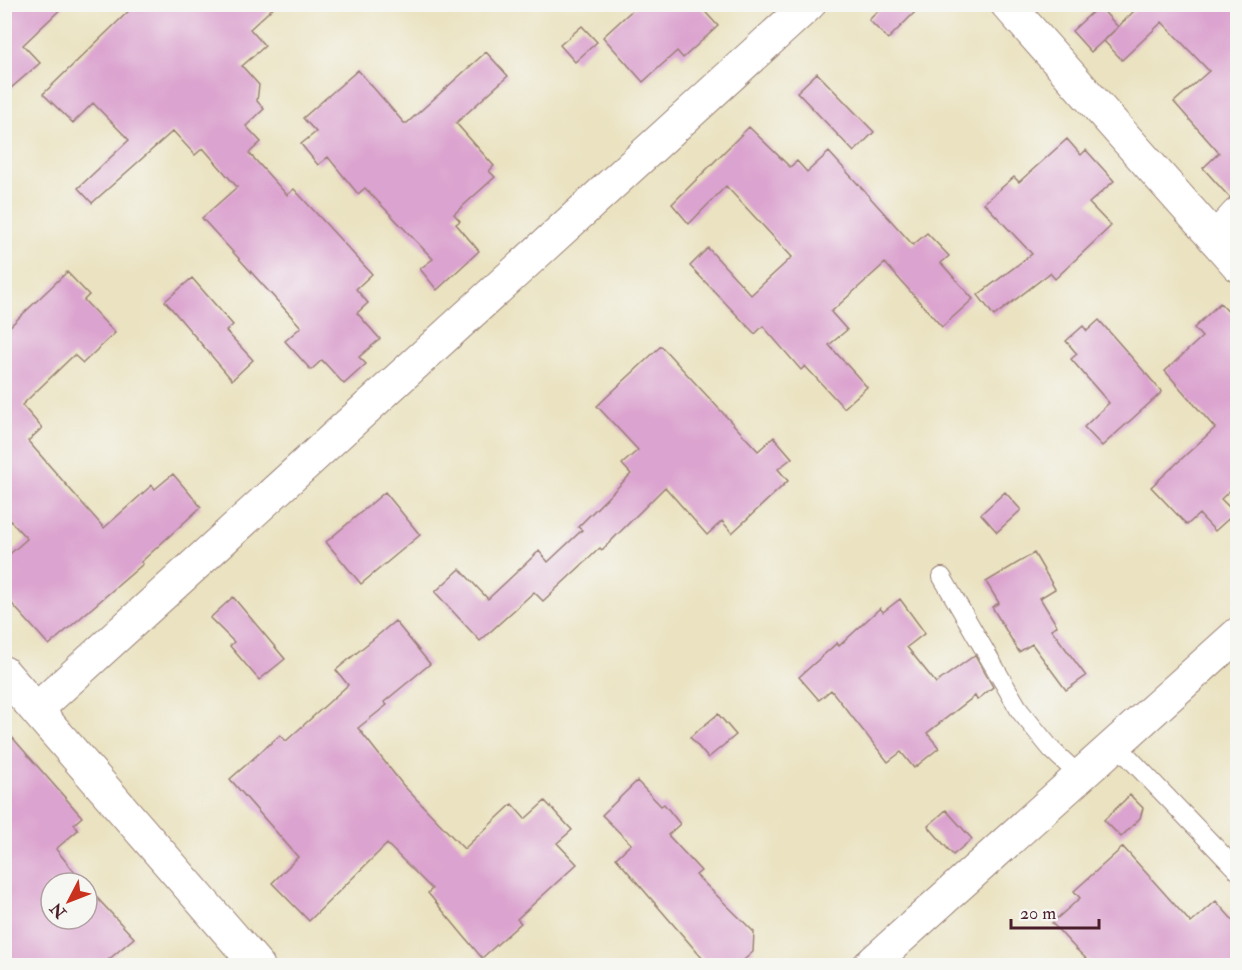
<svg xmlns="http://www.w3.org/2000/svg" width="1242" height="970" font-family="'IM FELL Double Pica',serif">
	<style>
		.building { fill: #dba3cf }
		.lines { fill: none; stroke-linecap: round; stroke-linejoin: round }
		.service-casing { stroke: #9a8076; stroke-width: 20 }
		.minor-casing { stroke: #9a8076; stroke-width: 35 }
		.tertiary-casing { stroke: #9a8076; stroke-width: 35 }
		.service { stroke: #fff; stroke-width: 18 }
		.minor { stroke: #fff; stroke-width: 33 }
		.tertiary { stroke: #fff; stroke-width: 33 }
	</style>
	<rect width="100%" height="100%" fill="#f6f6f2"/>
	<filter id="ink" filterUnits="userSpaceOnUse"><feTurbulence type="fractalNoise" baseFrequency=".0167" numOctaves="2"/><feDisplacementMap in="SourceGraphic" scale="12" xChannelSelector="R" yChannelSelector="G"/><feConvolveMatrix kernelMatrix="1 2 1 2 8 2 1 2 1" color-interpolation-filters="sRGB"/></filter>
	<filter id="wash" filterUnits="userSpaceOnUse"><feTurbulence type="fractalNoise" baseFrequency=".008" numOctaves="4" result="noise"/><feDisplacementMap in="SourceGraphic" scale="24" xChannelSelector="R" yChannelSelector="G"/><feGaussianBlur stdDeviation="1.35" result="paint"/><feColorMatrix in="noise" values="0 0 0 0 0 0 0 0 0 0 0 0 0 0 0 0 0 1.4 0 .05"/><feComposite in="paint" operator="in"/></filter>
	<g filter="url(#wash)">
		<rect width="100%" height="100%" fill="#eae2c0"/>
		<g id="blocks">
			<!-- building -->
			<path class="building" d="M 4,4 L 66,4 L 23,45 L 40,63 L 4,94 Z
				M 136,4 L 277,4 L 250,29 L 265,46 L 242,66 L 259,85 L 257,101 L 264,109 L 246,126 L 261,142 L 249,153 L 287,195 L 294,189 L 372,274 L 356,289 L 368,303 L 357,313 L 380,339 L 359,357 L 366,364 L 344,384 L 322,360 L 311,370 L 285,341 L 301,327 L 202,218 L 237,187 L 203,148 L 195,155 L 173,131 L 92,203 L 78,188 L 129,140 L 93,103 L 73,123 L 43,94 Z
				M 639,4 L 698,4 L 718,26 L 683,58 L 677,51 L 643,82 L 603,37 Z
				M 885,4 L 923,4 L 888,39 L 869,20 Z
				M 1141,4 L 1238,4 L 1238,196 L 1230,198 L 1203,168 L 1219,153 L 1174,102 L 1209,71 L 1162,22 L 1122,60 L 1104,41 Z
				M 1099,6 L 1118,27 L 1091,52 L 1072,31 Z
				M 582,26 L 597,42 L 575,62 L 560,45 Z
				M 486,52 L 508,76 L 456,123 L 494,166 L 489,171 L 495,177 L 454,214 L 460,221 L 456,224 L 479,251 L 437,290 L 420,269 L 433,259 L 365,188 L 358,194 L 328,157 L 318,165 L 301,144 L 316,132 L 303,118 L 358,70 L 404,123 L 407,123 Z
				M 817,73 L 874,132 L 854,152 L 797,92 Z
				M 749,127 L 790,167 L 797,161 L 807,172 L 829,152 L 913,245 L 927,233 L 949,256 L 941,263 L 973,299 L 942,327 L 885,263 L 831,312 L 847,330 L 829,345 L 867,387 L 844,408 L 805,366 L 801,370 L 763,326 L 755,334 L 690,266 L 708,248 L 751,295 L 792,257 L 726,186 L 689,224 L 672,204 Z
				M 1067,139 L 1081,155 L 1086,150 L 1114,181 L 1089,203 L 1111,226 L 1055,279 L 1050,273 L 994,316 L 978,295 L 1032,254 L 984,203 L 1014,177 L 1019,182 Z
				M 67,272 L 89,295 L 84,300 L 115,333 L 83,363 L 74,355 L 22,405 L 42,428 L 28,441 L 104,528 L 152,485 L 155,489 L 173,474 L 201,507 L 141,562 L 143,564 L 49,645 L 4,595 L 4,559 L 27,539 L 4,514 L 4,332 Z
				M 192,278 L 233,325 L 226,331 L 253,360 L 232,380 L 165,301 Z
				M 1220,303 L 1238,322 L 1238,483 L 1221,499 L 1235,513 L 1215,531 L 1199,514 L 1187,525 L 1151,487 L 1215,428 L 1165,371 L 1202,337 L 1194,328 Z
				M 1099,320 L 1162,392 L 1102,446 L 1084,427 L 1109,403 L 1071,359 L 1077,354 L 1066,341 L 1083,326 L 1087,331 Z
				M 661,346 L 758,451 L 774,437 L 792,458 L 778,469 L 788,481 L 732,533 L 722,521 L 707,535 L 665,487 L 602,550 L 600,548 L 543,601 L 534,592 L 480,641 L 435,592 L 460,569 L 488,599 L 539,551 L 548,562 L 582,530 L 578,527 L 631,474 L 622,464 L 638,450 L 597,406 Z
				M 385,492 L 420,535 L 361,584 L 326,542 Z
				M 1005,492 L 1021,510 L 997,532 L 981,514 Z
				M 1034,553 L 1055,589 L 1040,598 L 1057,626 L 1051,629 L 1086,676 L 1066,690 L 1032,644 L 1019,652 L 992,607 L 999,603 L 986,582 Z
				M 233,597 L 285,659 L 259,680 L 230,646 L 234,642 L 210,618 Z
				M 900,599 L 925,633 L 907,647 L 936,683 L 975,655 L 993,687 L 977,700 L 975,696 L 927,733 L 939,748 L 914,768 L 901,752 L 888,762 L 831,690 L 819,700 L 799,677 L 837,643 L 839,646 L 880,608 L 883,612 Z
				M 395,621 L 430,664 L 384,702 L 387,705 L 358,728 L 403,785 L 464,849 L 512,804 L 525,819 L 545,801 L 572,830 L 557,843 L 577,864 L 517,919 L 521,923 L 482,958 L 428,893 L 432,889 L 387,844 L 309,921 L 272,883 L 298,857 L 230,779 L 280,735 L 286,741 L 348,685 L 336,670 Z
				M 718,714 L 736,735 L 708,758 L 690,737 Z
				M 4,728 L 82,817 L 74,824 L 78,830 L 56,849 L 83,883 L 51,883 L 51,919 L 87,919 L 87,887 L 134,938 L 101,966 L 4,966 Z
				M 637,781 L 661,806 L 664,804 L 680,824 L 668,835 L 701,871 L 696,875 L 754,932 L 753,952 L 737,966 L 709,966 L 616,858 L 631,844 L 602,815 Z
				M 1130,795 L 1143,808 L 1140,818 L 1121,837 L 1104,820 Z
				M 946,810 L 972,839 L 953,855 L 928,826 Z
				M 1123,847 L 1191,923 L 1216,901 L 1238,926 L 1238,966 L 1094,966 L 1076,949 L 1052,923 L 1080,898 L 1074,891 Z"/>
		</g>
	</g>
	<g filter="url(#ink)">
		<use href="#blocks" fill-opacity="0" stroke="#9a8076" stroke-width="1.5"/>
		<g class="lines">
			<defs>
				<path id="service" d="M 942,577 L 1020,711 L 1052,750 L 1080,776
					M 1116,744 L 1238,871"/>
				<path id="minor" d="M 1215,239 L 1238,214
					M 4,673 L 258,966
					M 36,710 L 809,4
					M 869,966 L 1238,634"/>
				<path id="tertiary" d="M 1007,4 L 1238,265"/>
			</defs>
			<!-- service casing -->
			<use href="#service" class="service-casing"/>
			<!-- minor casing -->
			<use href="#minor" class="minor-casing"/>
			<!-- tertiary casing -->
			<use href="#tertiary" class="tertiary-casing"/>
			<!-- service -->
			<use href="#service" class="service"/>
			<!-- minor -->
			<use href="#minor" class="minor"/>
			<!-- tertiary -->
			<use href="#tertiary" class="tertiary"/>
		</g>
	</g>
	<!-- margin -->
	<rect width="1242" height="970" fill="none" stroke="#f6f6f2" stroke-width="24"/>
	<!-- north arrow -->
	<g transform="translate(69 901) rotate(228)"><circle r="28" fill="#f6f6f2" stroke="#b1a0a2" stroke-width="1.5"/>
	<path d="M0-4.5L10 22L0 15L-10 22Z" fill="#c8321e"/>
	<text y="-9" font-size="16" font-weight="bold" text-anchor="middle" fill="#4a1f2b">N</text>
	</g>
	<!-- scale -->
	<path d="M1011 919v9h88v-9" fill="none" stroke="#4a1f2b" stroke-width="3"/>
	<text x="1020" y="919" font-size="18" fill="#4a1f2b" stroke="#f6f6f2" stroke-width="4.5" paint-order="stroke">20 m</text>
</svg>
